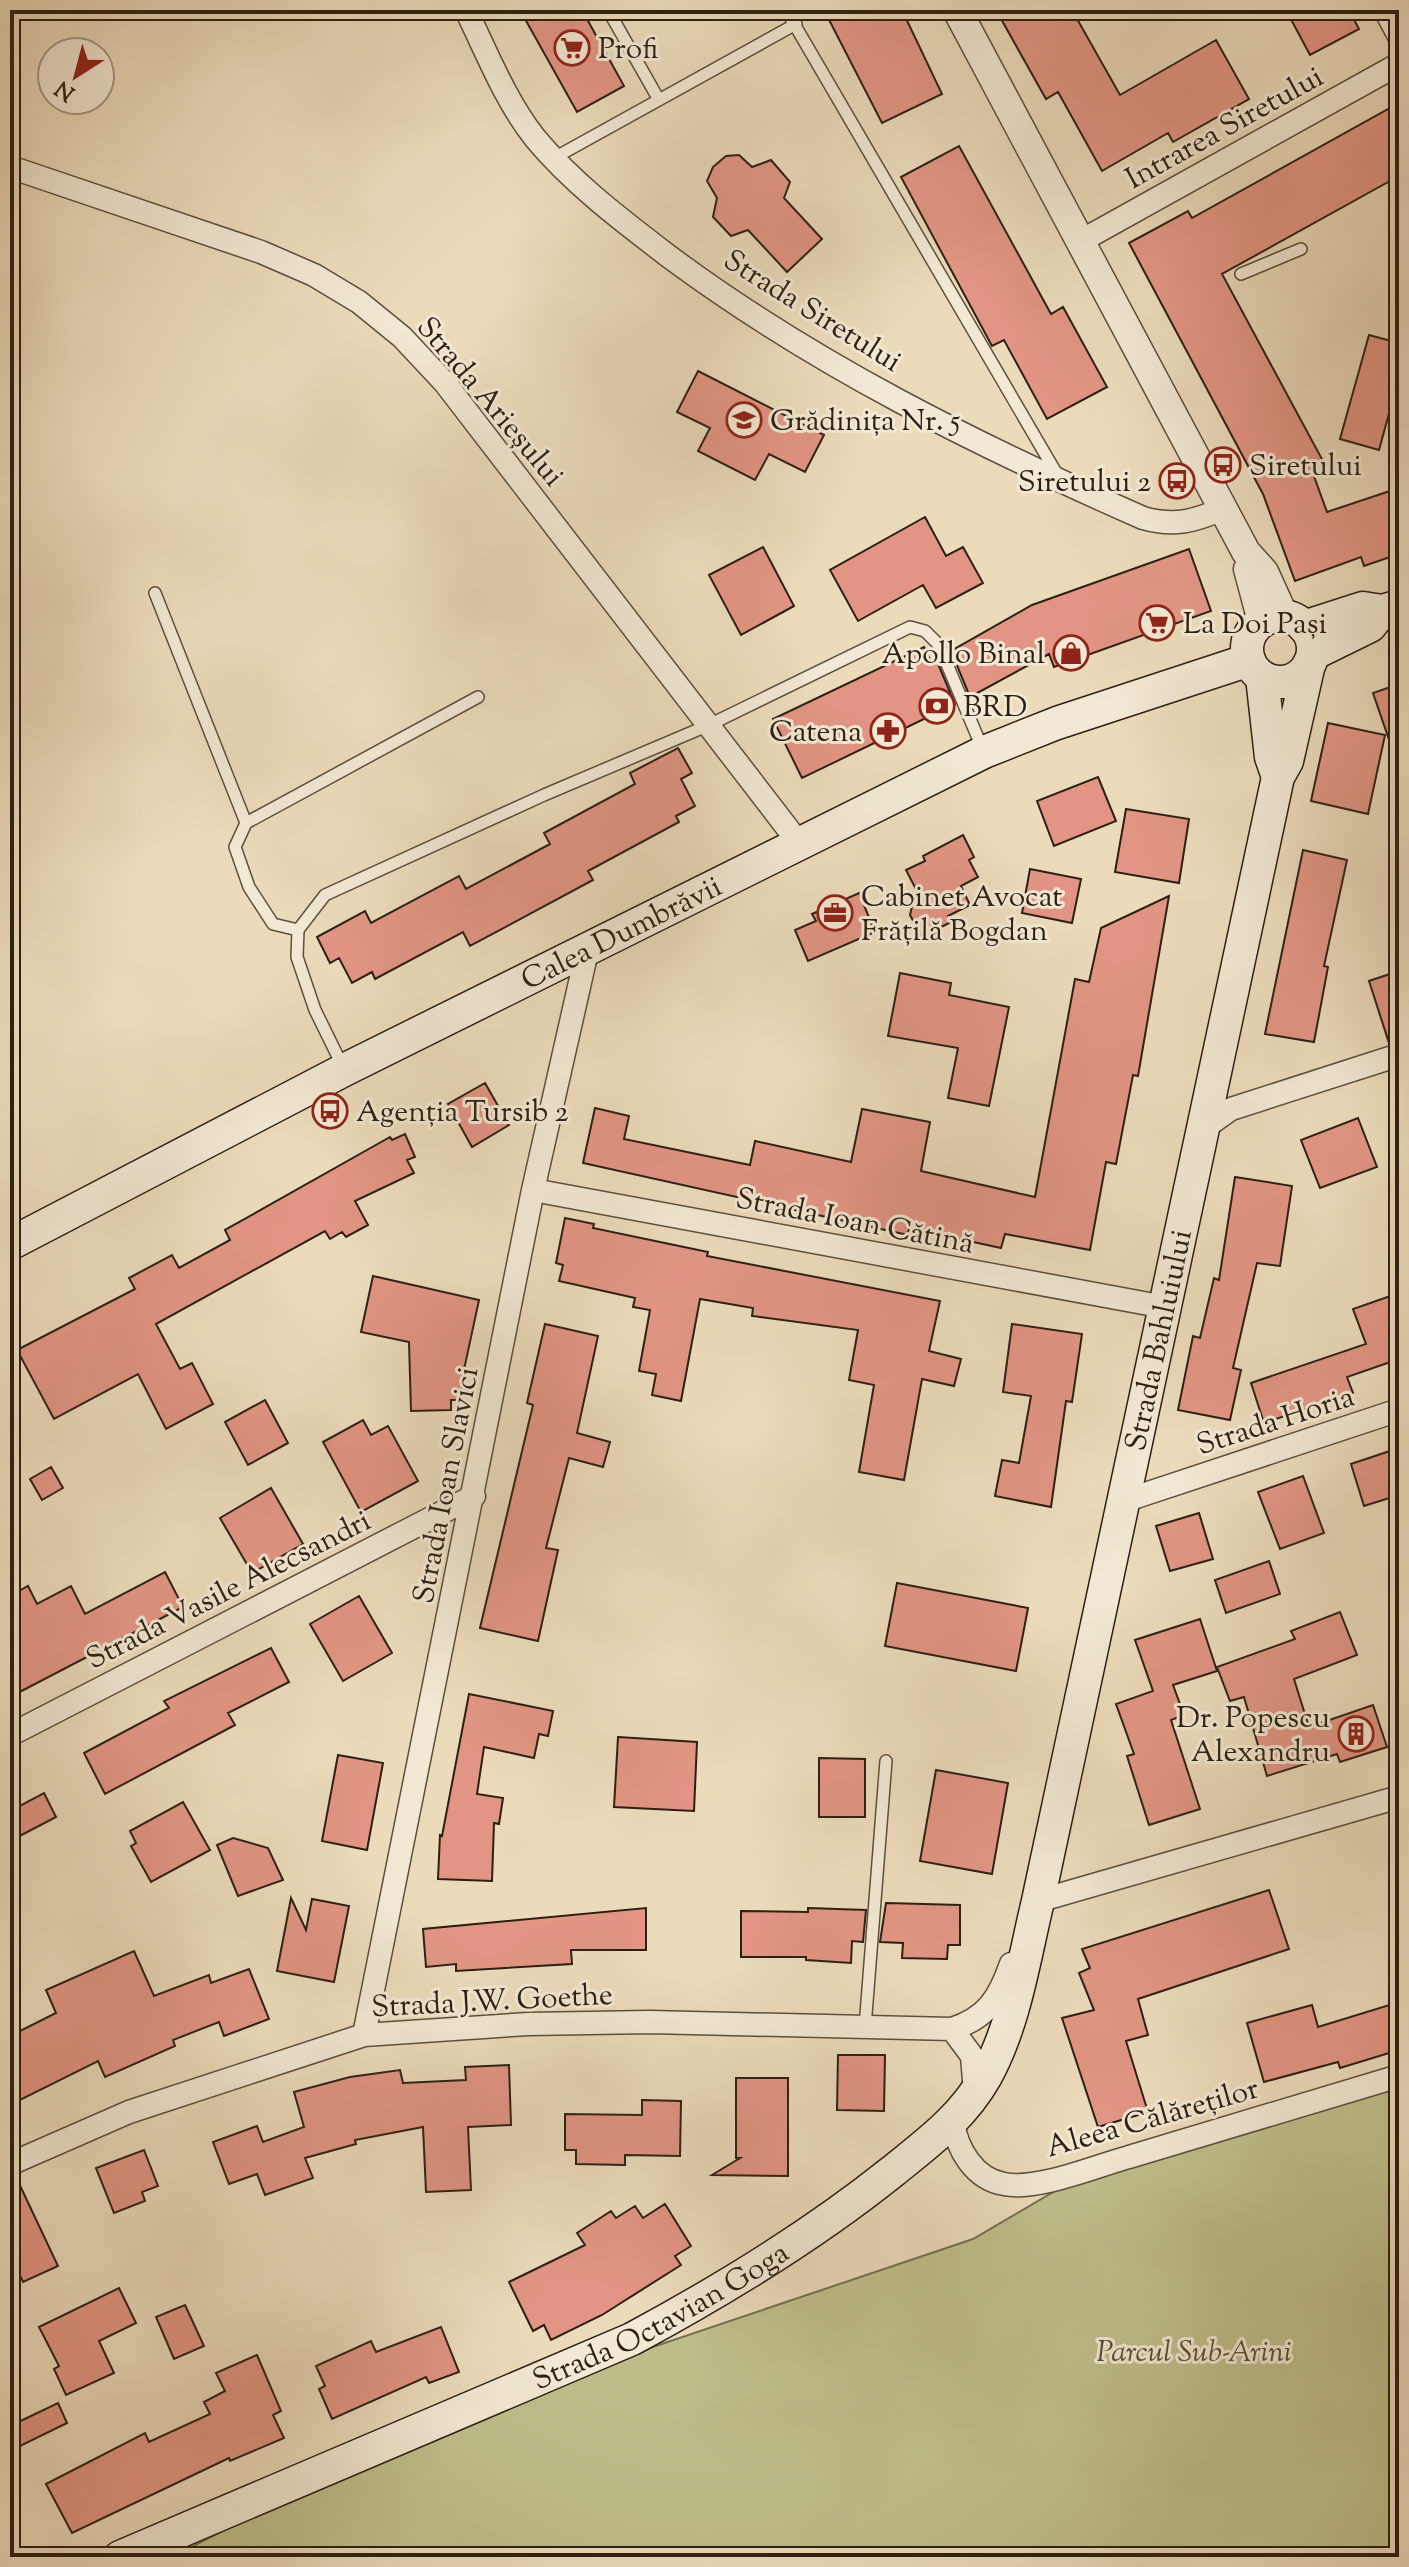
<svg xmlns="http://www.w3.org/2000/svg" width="1409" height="2567" font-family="'Sorts Mill Goudy',serif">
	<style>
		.green { fill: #bebe8b; stroke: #756f4f; stroke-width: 2 }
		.building { fill: #e29584; stroke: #2c2013; stroke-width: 2 }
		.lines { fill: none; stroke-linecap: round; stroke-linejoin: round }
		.service-casing { stroke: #5c4f3d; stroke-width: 14 }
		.minor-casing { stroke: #5c4f3d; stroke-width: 25 }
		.tertiary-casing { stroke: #5c4f3d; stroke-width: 31 }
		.secondary-casing { stroke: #2c2013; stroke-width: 35 }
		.service { stroke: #f2e8d3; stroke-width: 11 }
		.minor { stroke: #f2e8d3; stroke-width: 22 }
		.tertiary { stroke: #f2e8d3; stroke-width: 28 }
		.secondary { stroke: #f2e8d3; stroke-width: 32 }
		.labels { text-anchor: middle; stroke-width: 6; stroke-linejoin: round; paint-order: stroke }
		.poi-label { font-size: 30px; fill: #2c2013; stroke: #f2e8d3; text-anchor: start }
		.street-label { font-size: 30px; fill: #2c2013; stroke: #f2e8d3 }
		.park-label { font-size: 30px; font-style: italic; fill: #584f37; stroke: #f2e8d3 }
	</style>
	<rect width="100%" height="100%" fill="#ebdbbb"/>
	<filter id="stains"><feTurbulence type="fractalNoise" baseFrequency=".0025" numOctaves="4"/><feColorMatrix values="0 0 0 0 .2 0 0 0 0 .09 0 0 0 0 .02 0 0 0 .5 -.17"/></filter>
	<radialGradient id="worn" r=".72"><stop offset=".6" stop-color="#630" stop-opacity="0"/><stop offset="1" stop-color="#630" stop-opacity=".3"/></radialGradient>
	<!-- green -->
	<path class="green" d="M 1399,2076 L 1399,2557 L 172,2557 L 275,2504 L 632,2354 L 973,2239 L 1096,2167 Z"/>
	<!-- building -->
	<path class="building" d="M 520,10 L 582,10 L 624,86 L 577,112 Z
		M 824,10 L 902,10 L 942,94 L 882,123 Z
		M 996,10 L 1072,10 L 1120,95 L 1216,40 L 1249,99 L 1173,142 L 1168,133 L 1102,171 L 1058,92 L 1046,99 Z
		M 1286,10 L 1349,10 L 1359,29 L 1310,55 Z
		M 1399,103 L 1399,176 L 1222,274 L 1323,461 L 1311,468 L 1327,512 L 1399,488 L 1399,554 L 1364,566 L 1361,557 L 1295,581 L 1263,494 L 1129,243 L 1188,211 L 1192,218 Z
		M 959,146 L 1051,314 L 1063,307 L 1107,387 L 1047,419 L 1004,340 L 992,346 L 901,177 Z
		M 739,155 L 752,167 L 771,160 L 790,182 L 784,198 L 822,239 L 787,272 L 748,230 L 731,236 L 713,217 L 717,198 L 707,181 L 713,167 L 726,156 Z
		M 1369,335 L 1399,343 L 1399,377 L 1379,450 L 1340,439 Z
		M 698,371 L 824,435 L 805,472 L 769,454 L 755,480 L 698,451 L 710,428 L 677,412 Z
		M 925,517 L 946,556 L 963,547 L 983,583 L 936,608 L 923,585 L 858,621 L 830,570 Z
		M 763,547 L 794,606 L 741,635 L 709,575 Z
		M 1189,549 L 1211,611 L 1054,667 L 1049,654 L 970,697 L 951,651 L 1032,605 Z
		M 924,647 L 931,662 L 936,659 L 955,704 L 802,778 L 773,719 Z
		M 1399,684 L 1399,756 L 1395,757 L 1373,693 Z
		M 1328,723 L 1385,735 L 1368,814 L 1311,801 Z
		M 678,748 L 692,773 L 681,779 L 695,806 L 676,816 L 679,822 L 588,871 L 593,880 L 470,946 L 463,932 L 375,979 L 372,972 L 352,983 L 339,958 L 330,963 L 317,937 L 365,911 L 371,923 L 459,876 L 466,889 L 550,844 L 544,833 L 635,784 L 630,773 Z
		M 1098,777 L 1116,821 L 1054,846 L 1037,801 Z
		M 1126,809 L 1189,819 L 1179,883 L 1115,872 Z
		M 963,835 L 974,857 L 969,860 L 978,877 L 961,886 L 970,905 L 948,916 L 951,922 L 922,937 L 910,915 L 913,901 L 920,897 L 906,870 L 925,861 L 923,856 Z
		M 1303,850 L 1347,860 L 1324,966 L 1328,967 L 1314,1042 L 1265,1034 Z
		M 1030,869 L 1081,879 L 1072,923 L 1022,913 Z
		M 859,893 L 875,932 L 808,961 L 795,930 L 816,921 L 812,914 Z
		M 1169,896 L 1138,1076 L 1133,1075 L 1116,1164 L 1106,1162 L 1090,1250 L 1005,1234 L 1001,1248 L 909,1228 L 908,1235 L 583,1163 L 595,1108 L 629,1116 L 624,1139 L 750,1165 L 755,1141 L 851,1162 L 862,1109 L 930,1122 L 921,1171 L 1035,1197 L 1075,979 L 1089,982 L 1101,928 Z
		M 1399,971 L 1399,1041 L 1389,1043 L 1369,981 Z
		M 900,973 L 951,983 L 949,995 L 1009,1007 L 989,1106 L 948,1098 L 958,1048 L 888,1036 Z
		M 485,1083 L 509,1125 L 472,1147 L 448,1104 Z
		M 1358,1118 L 1377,1167 L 1320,1188 L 1301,1140 Z
		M 405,1134 L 415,1157 L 407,1160 L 414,1173 L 355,1201 L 368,1225 L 346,1237 L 342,1232 L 330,1239 L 325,1231 L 156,1324 L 180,1369 L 192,1363 L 213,1404 L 166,1429 L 138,1374 L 54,1419 L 17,1350 L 135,1289 L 129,1278 L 172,1255 L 179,1268 L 230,1240 L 225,1230 L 390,1137 L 392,1140 Z
		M 1235,1177 L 1292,1186 L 1280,1266 L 1257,1263 L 1233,1368 L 1241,1370 L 1230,1420 L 1178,1410 L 1193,1336 L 1200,1338 L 1214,1278 L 1219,1280 Z
		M 565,1218 L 594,1224 L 593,1228 L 708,1252 L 707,1256 L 940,1301 L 929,1351 L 961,1359 L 954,1386 L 922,1379 L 904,1480 L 859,1472 L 874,1385 L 849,1380 L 858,1330 L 752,1316 L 753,1308 L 700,1299 L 681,1401 L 652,1395 L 656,1374 L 639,1371 L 650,1310 L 633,1307 L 635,1298 L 559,1281 L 563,1265 L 556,1263 Z
		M 373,1276 L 479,1300 L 462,1379 L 463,1400 L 451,1400 L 451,1410 L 411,1411 L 409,1342 L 361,1332 Z
		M 1399,1293 L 1399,1359 L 1347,1377 L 1353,1393 L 1264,1423 L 1251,1383 L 1366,1344 L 1353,1309 Z
		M 545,1324 L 598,1336 L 577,1433 L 610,1442 L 603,1467 L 569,1458 L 546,1548 L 558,1550 L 538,1641 L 480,1628 L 533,1405 L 527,1403 Z
		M 1012,1324 L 1082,1334 L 1072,1402 L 1066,1401 L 1051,1507 L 995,1496 L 1002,1460 L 1019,1463 L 1031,1396 L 1003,1392 Z
		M 265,1400 L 288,1443 L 248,1465 L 225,1422 Z
		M 363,1420 L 371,1435 L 388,1426 L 418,1481 L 361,1512 L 323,1442 Z
		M 1399,1448 L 1399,1495 L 1364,1506 L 1351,1464 Z
		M 51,1467 L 63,1488 L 42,1500 L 30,1479 Z
		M 1303,1476 L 1324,1533 L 1280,1549 L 1258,1492 Z
		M 271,1488 L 303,1544 L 252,1573 L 220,1518 Z
		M 1199,1513 L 1213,1559 L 1170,1571 L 1156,1526 Z
		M 1269,1561 L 1280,1594 L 1226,1613 L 1215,1580 Z
		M 165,1572 L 183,1607 L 10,1697 L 10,1596 L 28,1586 L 37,1604 L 71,1586 L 85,1614 Z
		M 897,1583 L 1028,1608 L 1016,1671 L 885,1646 Z
		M 359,1596 L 392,1653 L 343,1681 L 310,1624 Z
		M 1340,1612 L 1357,1655 L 1294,1679 L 1309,1727 L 1373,1705 L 1387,1747 L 1340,1762 L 1337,1754 L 1267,1776 L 1244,1697 L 1230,1701 L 1217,1667 L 1295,1639 L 1291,1631 Z
		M 1200,1619 L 1217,1671 L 1173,1685 L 1184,1715 L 1171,1720 L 1200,1809 L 1149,1825 L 1127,1756 L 1134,1754 L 1116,1704 L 1153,1691 L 1135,1640 Z
		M 271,1648 L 289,1682 L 228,1713 L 235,1725 L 105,1794 L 84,1753 L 169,1708 L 164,1701 Z
		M 469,1694 L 553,1711 L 548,1736 L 539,1734 L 534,1758 L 484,1747 L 477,1794 L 503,1798 L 499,1824 L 494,1823 L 492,1881 L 438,1879 L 440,1835 L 442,1836 Z
		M 618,1737 L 697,1742 L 694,1811 L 614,1807 Z
		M 338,1755 L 383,1763 L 367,1850 L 322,1841 Z
		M 819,1758 L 865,1759 L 865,1817 L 819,1817 Z
		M 936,1770 L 1008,1783 L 992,1874 L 920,1861 Z
		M 44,1793 L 56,1817 L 10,1841 L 10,1811 Z
		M 183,1802 L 210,1850 L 151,1882 L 131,1846 L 136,1843 L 130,1831 Z
		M 233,1838 L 268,1848 L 283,1880 L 238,1896 L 217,1845 Z
		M 1269,1890 L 1289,1949 L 1138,1999 L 1148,2035 L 1126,2041 L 1148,2112 L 1098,2127 L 1062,2018 L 1094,2010 L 1079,1973 L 1090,1968 L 1082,1949 Z
		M 291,1898 L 306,1930 L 312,1899 L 349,1906 L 334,1982 L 277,1971 Z
		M 886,1903 L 960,1905 L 960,1945 L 948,1945 L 947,1959 L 902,1958 L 903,1943 L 880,1942 Z
		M 646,1908 L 646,1950 L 571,1950 L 572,1964 L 456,1971 L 456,1964 L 426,1967 L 423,1929 Z
		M 808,1908 L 866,1910 L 863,1942 L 852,1941 L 851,1963 L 806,1960 L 806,1957 L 741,1957 L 741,1911 L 808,1912 Z
		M 134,1951 L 154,1996 L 209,1975 L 211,1983 L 249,1969 L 269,2019 L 224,2036 L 219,2022 L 173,2040 L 175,2046 L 105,2077 L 98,2061 L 10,2105 L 10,2036 L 56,2013 L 46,1990 Z
		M 1399,2002 L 1399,2050 L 1340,2068 L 1338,2062 L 1264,2082 L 1247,2023 L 1312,2005 L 1318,2027 Z
		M 838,2055 L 885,2055 L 884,2111 L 837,2110 Z
		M 509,2065 L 511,2125 L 468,2127 L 471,2190 L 426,2192 L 423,2127 L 355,2140 L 356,2144 L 305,2158 L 313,2178 L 265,2195 L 257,2174 L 229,2184 L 213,2142 L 257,2126 L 263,2142 L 304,2127 L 294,2092 L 350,2077 L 400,2070 L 403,2083 L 466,2080 L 465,2067 Z
		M 736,2078 L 788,2078 L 788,2176 L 712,2175 L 740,2158 L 736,2158 Z
		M 642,2100 L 681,2101 L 680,2156 L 625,2155 L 625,2165 L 576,2164 L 576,2150 L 565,2150 L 565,2114 L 642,2115 Z
		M 144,2150 L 158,2186 L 142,2192 L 145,2201 L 114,2213 L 96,2168 Z
		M 16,2177 L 58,2266 L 23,2282 L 10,2254 L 10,2178 Z
		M 665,2204 L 691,2246 L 675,2256 L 681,2265 L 602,2315 L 551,2340 L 544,2325 L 533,2331 L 509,2282 L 585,2245 L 577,2233 L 611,2211 L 616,2218 L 635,2206 L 643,2218 Z
		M 119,2288 L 136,2323 L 99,2341 L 114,2373 L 66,2395 L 54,2369 L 59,2366 L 39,2327 Z
		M 185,2305 L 204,2346 L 174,2359 L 156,2317 Z
		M 441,2327 L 459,2372 L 429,2383 L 426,2377 L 332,2419 L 319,2389 L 325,2386 L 316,2366 L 371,2341 L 376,2352 Z
		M 257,2355 L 281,2411 L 273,2415 L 284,2438 L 230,2461 L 229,2458 L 72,2533 L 46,2484 L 145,2433 L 149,2442 L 210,2414 L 204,2402 L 225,2391 L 216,2373 Z
		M 58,2403 L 67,2423 L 10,2451 L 10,2426 Z"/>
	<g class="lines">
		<defs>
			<path id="service" d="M 608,10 L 659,100
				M 786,10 L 1058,476
				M 554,158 L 796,24
				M 1241,274 L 1301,249
				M 155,593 L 246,823
				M 298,930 L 273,924 L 249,887 L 235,847 L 246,823 L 478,697
				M 344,1069 L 315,1010 L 297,957 L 298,930 L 325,895 L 544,795 L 709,725 L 910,627 L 925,631 L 939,645 L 983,750
				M 865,2027 L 886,1761"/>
			<path id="minor" d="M 466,10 C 487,53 505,100 535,138 C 573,184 624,222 671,258 C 817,366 977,445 1143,518 C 1174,527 1194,521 1223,509
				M 1385,10 L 1399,36
				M 10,167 L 261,252 L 314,275 L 359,302 L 402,337 L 445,383 L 799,843
				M 1079,242 L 1399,64
				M 1204,1128 L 1231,1109 L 1399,1055
				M 533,1190 L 1165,1307
				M 1124,1501 L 1399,1410
				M 10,1735 L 474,1496
				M 1034,1911 L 1038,1901 L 1399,1797
				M 952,2029 L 972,2056 L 975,2093
				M 364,2035 L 533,1190 L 588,947
				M 953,2122 C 957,2149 974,2179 1004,2184 C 1037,2191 1096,2166 1129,2157 C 1219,2130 1309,2103 1399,2076
				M 10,2164 L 129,2112 L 364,2035 L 528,2024 L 650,2022 L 952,2029 C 987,2018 999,1998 1011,1964"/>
			<path id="tertiary" d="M 957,10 L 1246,552 L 1264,572 L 1284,616
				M 1248,569 L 1262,621"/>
			<g id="secondary">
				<circle cx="1280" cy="649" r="33"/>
				<path d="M 1304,627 L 1363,608 L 1382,611 L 1399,606"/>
				<path d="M 1313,654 L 1370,626 L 1382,611"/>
				<path d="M 1262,677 L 1271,757 L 1278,777"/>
				<path id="s1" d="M 10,1244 L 344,1070 L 984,752 L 1057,723 L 1249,660"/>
				<path id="s2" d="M 120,2557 L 632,2339 C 723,2290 812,2236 893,2171 C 929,2142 963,2117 986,2076 C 1015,2023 1024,1959 1038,1901 L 1278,777 L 1287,761 L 1309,664"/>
			</g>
		</defs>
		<!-- service casing -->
		<use href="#service" class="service-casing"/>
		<!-- minor casing -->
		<use href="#minor" class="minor-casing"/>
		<!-- tertiary casing -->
		<use href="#tertiary" class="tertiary-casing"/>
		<!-- secondary casing -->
		<use href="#secondary" class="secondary-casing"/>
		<!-- service -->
		<use href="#service" class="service"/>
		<!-- minor -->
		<use href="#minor" class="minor"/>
		<!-- tertiary -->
		<use href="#tertiary" class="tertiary"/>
		<!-- secondary -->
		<use href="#secondary" class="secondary"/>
	</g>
	<!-- icons -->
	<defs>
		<symbol id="supermarket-ring" viewBox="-11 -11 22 22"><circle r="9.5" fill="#f2e8d3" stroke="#8f2418" stroke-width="1.5"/><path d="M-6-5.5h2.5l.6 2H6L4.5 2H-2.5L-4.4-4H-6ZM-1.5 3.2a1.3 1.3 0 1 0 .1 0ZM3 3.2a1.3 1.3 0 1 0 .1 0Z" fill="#8f2418"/></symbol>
		<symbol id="school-ring" viewBox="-11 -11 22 22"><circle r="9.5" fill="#f2e8d3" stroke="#8f2418" stroke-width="1.5"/><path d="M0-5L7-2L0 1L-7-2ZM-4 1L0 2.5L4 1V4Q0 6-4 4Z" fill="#8f2418"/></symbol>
		<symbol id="bus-ring" viewBox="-11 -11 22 22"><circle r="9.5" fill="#f2e8d3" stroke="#8f2418" stroke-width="1.5"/><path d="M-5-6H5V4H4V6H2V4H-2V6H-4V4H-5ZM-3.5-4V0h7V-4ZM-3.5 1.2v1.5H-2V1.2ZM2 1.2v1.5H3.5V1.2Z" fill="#8f2418"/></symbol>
		<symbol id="shop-ring" viewBox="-11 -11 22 22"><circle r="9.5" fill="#f2e8d3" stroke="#8f2418" stroke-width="1.5"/><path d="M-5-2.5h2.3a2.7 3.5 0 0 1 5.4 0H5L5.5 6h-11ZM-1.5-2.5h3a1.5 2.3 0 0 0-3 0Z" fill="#8f2418"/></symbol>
		<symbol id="bank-ring" viewBox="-11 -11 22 22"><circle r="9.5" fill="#f2e8d3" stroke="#8f2418" stroke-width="1.5"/><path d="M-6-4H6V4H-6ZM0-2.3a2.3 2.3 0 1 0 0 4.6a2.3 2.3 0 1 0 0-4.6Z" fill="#8f2418"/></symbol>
		<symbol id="pharmacy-ring" viewBox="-11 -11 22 22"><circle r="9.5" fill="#f2e8d3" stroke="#8f2418" stroke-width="1.5"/><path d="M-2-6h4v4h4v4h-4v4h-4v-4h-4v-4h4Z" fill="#8f2418"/></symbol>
		<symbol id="office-ring" viewBox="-11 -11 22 22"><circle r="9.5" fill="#f2e8d3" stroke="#8f2418" stroke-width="1.5"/><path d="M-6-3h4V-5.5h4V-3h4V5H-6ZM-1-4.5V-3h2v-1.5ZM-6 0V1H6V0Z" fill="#8f2418"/></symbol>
		<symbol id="building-ring" viewBox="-11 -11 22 22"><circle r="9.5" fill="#f2e8d3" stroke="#8f2418" stroke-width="1.5"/><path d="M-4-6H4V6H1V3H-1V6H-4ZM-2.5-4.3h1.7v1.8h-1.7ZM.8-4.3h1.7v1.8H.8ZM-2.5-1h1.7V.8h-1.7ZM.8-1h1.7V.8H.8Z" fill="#8f2418"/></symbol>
	</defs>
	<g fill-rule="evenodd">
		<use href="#supermarket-ring" x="552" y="28" width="40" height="40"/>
		<use href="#school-ring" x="724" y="400" width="40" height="40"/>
		<use href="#bus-ring" x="1203" y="445" width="40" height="40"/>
		<use href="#bus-ring" x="1157" y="461" width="40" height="40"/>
		<use href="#supermarket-ring" x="1137" y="603" width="40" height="40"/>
		<use href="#shop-ring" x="1051" y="633" width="40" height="40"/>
		<use href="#bank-ring" x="917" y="686" width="40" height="40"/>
		<use href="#pharmacy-ring" x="868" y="711" width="40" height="40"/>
		<use href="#office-ring" x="815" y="893" width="40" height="40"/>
		<use href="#bus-ring" x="310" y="1091" width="40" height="40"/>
		<use href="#building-ring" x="1336" y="1714" width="40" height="40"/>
	</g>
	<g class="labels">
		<!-- poi labels -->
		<g class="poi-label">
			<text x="598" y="58">Profi</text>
			<text x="770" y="430">Grădinița Nr. 5</text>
			<text x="1249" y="475">Siretului</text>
			<text x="1151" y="491" text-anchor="end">Siretului 2</text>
			<text x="1183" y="633">La Doi Pași</text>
			<text x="1045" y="663" text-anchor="end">Apollo Binal</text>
			<text x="963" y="716">BRD</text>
			<text x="862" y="741" text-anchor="end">Catena</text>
			<text x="861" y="906">Cabinet Avocat<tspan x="861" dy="34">Frățilă Bogdan</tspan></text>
			<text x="356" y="1121">Agenția Tursib 2</text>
			<text x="1330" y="1727" text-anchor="end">Dr. Popescu<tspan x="1330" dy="34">Alexandru</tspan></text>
		</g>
		<!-- street labels -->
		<g class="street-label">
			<text transform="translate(1224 127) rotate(-29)" y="10">Intrarea Siretului</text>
			<text transform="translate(813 310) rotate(32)" y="10">Strada Siretului</text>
			<text transform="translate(491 401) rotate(50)" y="10">Strada Arieșului</text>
			<text dy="10" stroke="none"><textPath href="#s1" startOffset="686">Calea Dumbrăvii</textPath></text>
			<text transform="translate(855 1220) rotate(11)" y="10">Strada Ioan Cătină</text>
			<text dy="10" stroke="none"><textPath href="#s2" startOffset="1758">Strada Bahluiului</textPath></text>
			<text transform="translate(1275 1420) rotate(-18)" y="10">Strada Horia</text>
			<text transform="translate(445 1485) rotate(-79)" y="10">Strada Ioan Slavici</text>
			<text transform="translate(228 1589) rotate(-27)" y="10">Strada Vasile Alecsandri</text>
			<text transform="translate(492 2000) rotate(-3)" y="10">Strada J.W. Goethe</text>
			<text transform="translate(1152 2117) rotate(-16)" y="10">Aleea Călăreților</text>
			<text dy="10" stroke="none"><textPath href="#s2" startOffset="592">Strada Octavian Goga</textPath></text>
		</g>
		<!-- park labels -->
		<g class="park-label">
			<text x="1194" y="2361">Parcul Sub-Arini</text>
		</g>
	</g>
	<!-- margin -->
	<rect width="1409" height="2567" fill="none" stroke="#ebdbbb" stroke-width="40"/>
	<rect x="12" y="12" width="1385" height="2543" fill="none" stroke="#2c2013" stroke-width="4"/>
	<rect x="20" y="20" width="1369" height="2527" fill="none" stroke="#2c2013" stroke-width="2"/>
	<!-- north arrow -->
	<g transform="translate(76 76) rotate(216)"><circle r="38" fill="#f2e8d3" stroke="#a39886" stroke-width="2"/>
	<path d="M0-6L14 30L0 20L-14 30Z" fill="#8f2418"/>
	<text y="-12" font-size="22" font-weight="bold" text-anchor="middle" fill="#2c2013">N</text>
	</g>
	<rect width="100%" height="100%" filter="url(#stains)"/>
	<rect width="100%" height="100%" fill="url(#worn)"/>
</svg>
